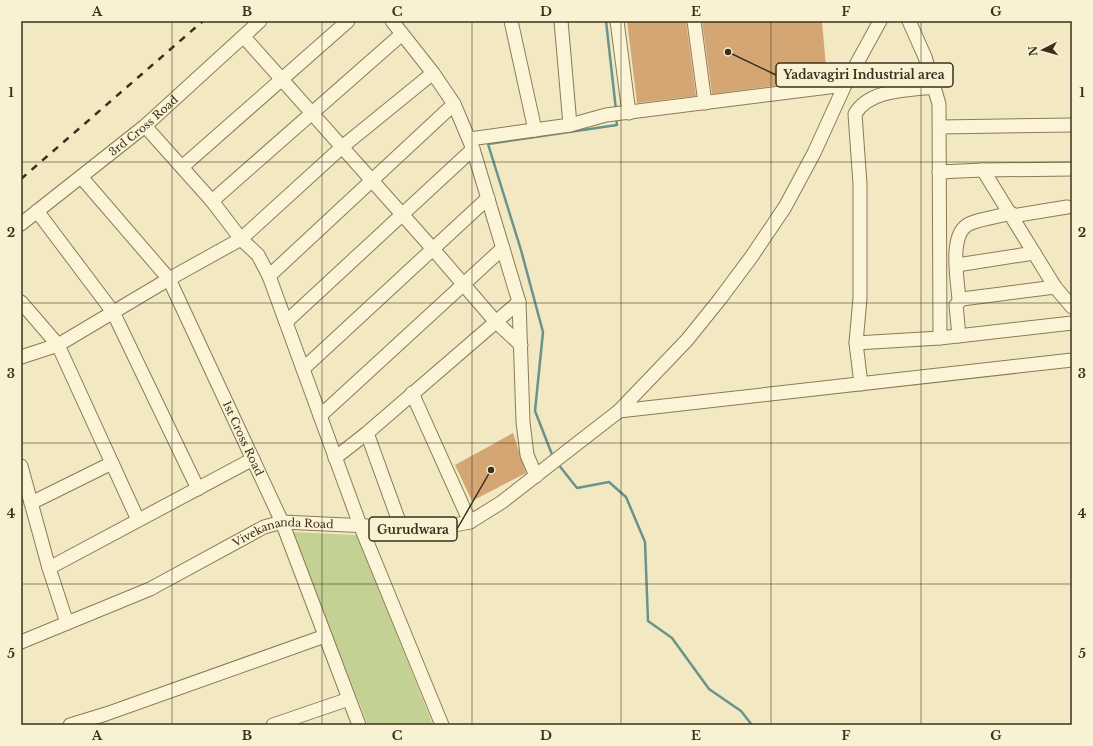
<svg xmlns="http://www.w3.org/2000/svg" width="1093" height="746" font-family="'Libre Baskerville',serif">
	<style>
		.green { fill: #c3d195 }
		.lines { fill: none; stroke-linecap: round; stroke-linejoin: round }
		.stream { stroke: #6a938d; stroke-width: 2.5 }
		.building { fill: #d3a674 }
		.minor-casing { stroke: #8d7a57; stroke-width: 15 }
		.minor { stroke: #fbf4d6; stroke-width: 13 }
		.rail { stroke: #3c2f1d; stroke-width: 2.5; stroke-dasharray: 7 7; stroke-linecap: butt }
		.grid { fill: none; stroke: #3c2f1d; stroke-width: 1; stroke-opacity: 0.55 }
		.labels { text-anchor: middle; stroke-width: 3.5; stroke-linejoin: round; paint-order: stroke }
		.street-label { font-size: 11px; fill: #3c2f1d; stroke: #f8f2d2 }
		.leader { fill: none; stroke: #3c2f1d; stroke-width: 1.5 }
		.callout-dot { fill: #3c2f1d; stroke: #f8f2d2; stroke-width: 1.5 }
		.callout { fill: #f8f2d2; stroke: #3c2f1d; stroke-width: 1.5 }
		.callout-label { font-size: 12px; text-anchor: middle; font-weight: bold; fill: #3c2f1d }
		.neatline { fill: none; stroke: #3c2f1d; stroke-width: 1.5 }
		.grid-label { font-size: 13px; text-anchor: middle; font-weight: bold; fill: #3c2f1d }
	</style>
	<rect width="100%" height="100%" fill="#f2e9c2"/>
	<!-- green -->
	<path class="green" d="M 291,532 L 357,535 L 433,725 L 368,725 Z"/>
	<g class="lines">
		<!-- stream -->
		<path class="stream" d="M 606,21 L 616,110
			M 553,457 L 535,411 L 543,332 L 521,250 L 488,144 L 617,125 L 616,117
			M 558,464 L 577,488 L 609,482 L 626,497 L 645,542 L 648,621 L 672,638 L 709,689 L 741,711 L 752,725"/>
	</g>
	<!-- building -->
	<path class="building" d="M 627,21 L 686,21 L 696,96 L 637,103 Z
		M 702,21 L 822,21 L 827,79 L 712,94 Z
		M 513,433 L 526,473 L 472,501 L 455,465 Z"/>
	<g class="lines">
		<defs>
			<g id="minor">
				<path d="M 392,21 L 433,73 L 454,104 L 473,149 L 519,302 L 523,422 L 527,455 L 536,476"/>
				<path d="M 511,21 L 535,130"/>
				<path d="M 561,21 L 570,125"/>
				<path d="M 617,21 L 629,113"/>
				<path d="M 694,21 L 705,103"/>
				<path d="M 909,21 L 925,57 L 939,104 L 940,338"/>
				<path d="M 244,37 L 433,249 L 495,321 L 521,345"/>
				<path d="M 145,126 L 212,201 L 241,239 L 258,255 L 269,276 L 360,525 L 442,725"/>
				<path d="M 940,127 L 1072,125"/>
				<path d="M 470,139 L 570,125 L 606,115 L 845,85"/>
				<path d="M 182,167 L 348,21"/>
				<path d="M 983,170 L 1055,287 L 1072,307"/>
				<path d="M 939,172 L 983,170 L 1072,169"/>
				<path id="s1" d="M 82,178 L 169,279 L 282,522 L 359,725"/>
				<path d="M 212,201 L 402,34"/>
				<path d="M 37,211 L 113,312 L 198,489"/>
				<path d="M 1012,216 L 1067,207"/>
				<path id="s2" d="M 21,224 L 145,126 L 260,21"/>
				<path d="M 957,265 L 1034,253"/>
				<path d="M 269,276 L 454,104"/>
				<path d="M 959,300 C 958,282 948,234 969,224 C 981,218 998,217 1011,213"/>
				<path d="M 21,302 L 58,345 L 138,520"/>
				<path d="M 286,322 L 473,149"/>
				<path d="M 959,336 L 956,305 L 962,299 L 1055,287"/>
				<path d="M 856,343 L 940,338 L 1072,323"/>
				<path d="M 21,357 L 58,345 L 169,279 L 241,239 L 342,147 L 433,73"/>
				<path d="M 303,369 L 488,198"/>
				<path d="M 861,384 L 856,343 L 860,298 L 860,184 L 855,114 C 869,89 909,90 934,87"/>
				<path d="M 412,393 L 470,522"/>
				<path d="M 619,411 L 1072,360"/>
				<path d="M 320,416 L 503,248"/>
				<path d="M 367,433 L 401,527"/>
				<path d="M 335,458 L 367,433 L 519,302"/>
				<path d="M 21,466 L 49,568 L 67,623"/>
				<path d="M 31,503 L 112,463"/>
				<path d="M 49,568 L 253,459"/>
				<path id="s3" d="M 21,642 L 150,589 L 264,527 L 282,522 L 433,529 L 470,522 L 502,502 L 619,411 L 687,340 L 720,299 L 752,256 L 785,207 L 814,153 L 845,85 L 880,21"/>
				<path d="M 70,725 L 106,714 L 325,636"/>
				<path d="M 273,725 L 349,699"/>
			</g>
		</defs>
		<!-- minor casing -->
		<use href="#minor" class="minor-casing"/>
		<!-- minor -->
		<use href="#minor" class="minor"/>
		<!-- rail -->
		<path class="rail" d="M 21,179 L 203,21"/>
	</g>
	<!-- grid -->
	<path class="grid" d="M 172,21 L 172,725M 322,21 L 322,725M 472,21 L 472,725M 621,21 L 621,725M 771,21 L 771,725M 921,21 L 921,725M 21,162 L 1072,162M 21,303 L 1072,303M 21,443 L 1072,443M 21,584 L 1072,584"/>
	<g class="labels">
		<!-- street labels -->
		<g class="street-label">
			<text dy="4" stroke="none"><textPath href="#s2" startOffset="157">3rd Cross Road</textPath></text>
			<text dy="4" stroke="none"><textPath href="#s1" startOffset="309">1st Cross Road</textPath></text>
			<text dy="4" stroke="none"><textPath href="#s3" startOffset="287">Vivekananda Road</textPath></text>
		</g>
	</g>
	<!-- callouts -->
	<path class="leader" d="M728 52L776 75M491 470L457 529"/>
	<g class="callout-dot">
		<circle cx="728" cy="52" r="4"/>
		<circle cx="491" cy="470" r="4"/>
	</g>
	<g class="callout">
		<rect x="776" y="63" width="177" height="24" rx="4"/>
		<rect x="369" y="517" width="88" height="24" rx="4"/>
	</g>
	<g class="callout-label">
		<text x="864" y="79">Yadavagiri Industrial area</text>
		<text x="413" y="534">Gurudwara</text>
	</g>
	<!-- border -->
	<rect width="1093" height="746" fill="none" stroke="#f8f2d2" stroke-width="44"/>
	<!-- north arrow -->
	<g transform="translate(1043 50) rotate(264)" stroke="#f8f2d2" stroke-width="3" paint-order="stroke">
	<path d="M0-3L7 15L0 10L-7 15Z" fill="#3c2f1d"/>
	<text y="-6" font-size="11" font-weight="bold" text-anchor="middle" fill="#3c2f1d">N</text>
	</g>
	<rect x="22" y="22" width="1049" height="702" class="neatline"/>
	<g class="grid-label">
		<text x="97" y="16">A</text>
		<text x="247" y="16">B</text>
		<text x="397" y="16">C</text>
		<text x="546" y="16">D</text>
		<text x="696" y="16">E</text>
		<text x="846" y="16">F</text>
		<text x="996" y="16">G</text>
		<text x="11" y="97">1</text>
		<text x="1082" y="97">1</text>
		<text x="11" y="237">2</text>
		<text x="1082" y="237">2</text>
		<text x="11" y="378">3</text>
		<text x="1082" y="378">3</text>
		<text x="11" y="518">4</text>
		<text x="1082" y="518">4</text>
		<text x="11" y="658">5</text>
		<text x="1082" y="658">5</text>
		<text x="97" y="740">A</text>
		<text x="247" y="740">B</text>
		<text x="397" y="740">C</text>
		<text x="546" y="740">D</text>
		<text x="696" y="740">E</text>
		<text x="846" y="740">F</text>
		<text x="996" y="740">G</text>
	</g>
</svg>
